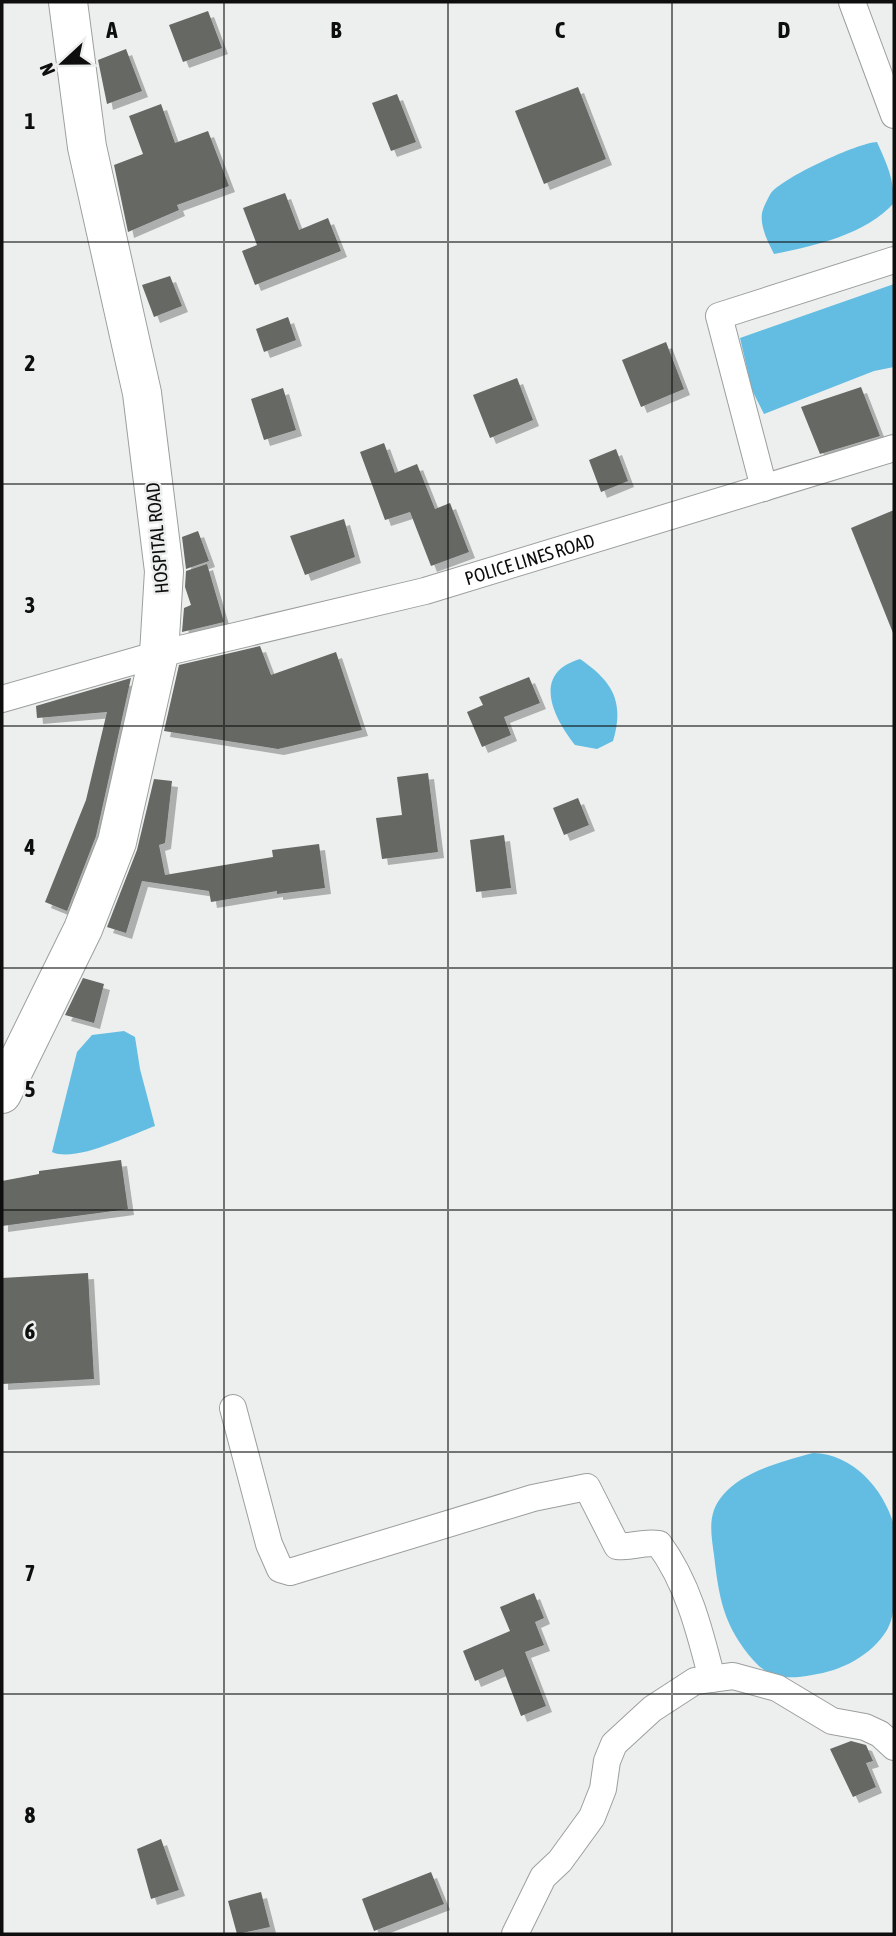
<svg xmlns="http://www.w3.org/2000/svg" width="896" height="1936" font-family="'Asap Condensed',sans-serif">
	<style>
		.water { fill: #63bde3 }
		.building { fill: #656764; filter: url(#shadow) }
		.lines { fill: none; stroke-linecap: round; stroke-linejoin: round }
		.street-casing { stroke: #9b9f9d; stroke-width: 28 }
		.secondary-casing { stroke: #9b9f9d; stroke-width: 40 }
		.street { stroke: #fff; stroke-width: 26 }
		.secondary { stroke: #fff; stroke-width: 38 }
		.grid { fill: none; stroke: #0d0e0d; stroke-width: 2; stroke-opacity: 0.55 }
		.labels { text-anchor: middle; stroke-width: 5; stroke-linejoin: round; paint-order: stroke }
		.street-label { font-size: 19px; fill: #0d0e0d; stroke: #ecefed }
		.grid-label { font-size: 23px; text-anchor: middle; font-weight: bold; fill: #0d0e0d; stroke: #ecefed; stroke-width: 5; stroke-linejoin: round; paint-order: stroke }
	</style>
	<defs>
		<filter id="shadow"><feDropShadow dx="6" dy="6" stdDeviation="0" flood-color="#0004"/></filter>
	</defs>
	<rect width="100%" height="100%" fill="#ecefed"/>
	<!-- water -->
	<path class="water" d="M 877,142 C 887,164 894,179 894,203 C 866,234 815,246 774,254 C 768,242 760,227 762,213 C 763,208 768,198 771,193 C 784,177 857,143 877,142 Z
		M 894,284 L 894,367 L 874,371 L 764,414 L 752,390 L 740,338 Z
		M 580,659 C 612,681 625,701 613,741 L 597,749 L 575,745 C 552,716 532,673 580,659 Z
		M 124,1031 L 135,1037 L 140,1069 L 155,1126 C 130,1135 75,1163 52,1152 L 77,1052 L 92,1035 Z
		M 813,1453 C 853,1454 883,1488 894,1525 C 896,1541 894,1562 894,1578 C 894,1596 896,1614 887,1630 C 871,1656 841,1671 812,1675 C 790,1679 771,1680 754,1661 C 724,1627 719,1599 714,1555 C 711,1533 707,1513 723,1495 C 743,1471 784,1461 813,1453 Z"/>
	<!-- building -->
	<path class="building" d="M 208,11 L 222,48 L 183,62 L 169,25 Z
		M 126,49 L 142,91 L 107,104 L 98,60 Z
		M 578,87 L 606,159 L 544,184 L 515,111 Z
		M 397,94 L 416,142 L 391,151 L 372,103 Z
		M 161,104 L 175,143 L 208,131 L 229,186 L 177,205 L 179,210 L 128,232 L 114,165 L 143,154 L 129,116 Z
		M 285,193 L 299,230 L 328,218 L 341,251 L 255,285 L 242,251 L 257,245 L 243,208 Z
		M 170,276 L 182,306 L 154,317 L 142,285 Z
		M 288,317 L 296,340 L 264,352 L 256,329 Z
		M 666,342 L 684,389 L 641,407 L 622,360 Z
		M 517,378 L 533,420 L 490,438 L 473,395 Z
		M 861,387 L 880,436 L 820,454 L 801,407 Z
		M 283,388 L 296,430 L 264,440 L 251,399 Z
		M 384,443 L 395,473 L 417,464 L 435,509 L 450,503 L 469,552 L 431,566 L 410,512 L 385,520 L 360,452 Z
		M 616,449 L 628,481 L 601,492 L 589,460 Z
		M 894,510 L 894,633 L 893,633 L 851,528 Z
		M 344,519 L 355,557 L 305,575 L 290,536 Z
		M 198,531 L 209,561 L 186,569 L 182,537 Z
		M 207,564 L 224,622 L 182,632 L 184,608 L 191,605 L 185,587 L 186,571 Z
		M 260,646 L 271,675 L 336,652 L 362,730 L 278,749 L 164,731 L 179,665 Z
		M 529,677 L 540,703 L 504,717 L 511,735 L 482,747 L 467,712 L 483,705 L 479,697 Z
		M 131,678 L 96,836 L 67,911 L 45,902 L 86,800 L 107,712 L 37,718 L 36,706 Z
		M 428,773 L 438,852 L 382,859 L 376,818 L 402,815 L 397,777 Z
		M 154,779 L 172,781 L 165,843 L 159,845 L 165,875 L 273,857 L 272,850 L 319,844 L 325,888 L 277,894 L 277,891 L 211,902 L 209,891 L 142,881 L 126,933 L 107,927 L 137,850 Z
		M 578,798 L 589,825 L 564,835 L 553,808 Z
		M 504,835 L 511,888 L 476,892 L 470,840 Z
		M 83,978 L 104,984 L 94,1023 L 65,1015 Z
		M 121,1160 L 128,1209 L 2,1226 L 2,1181 L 39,1174 L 39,1171 Z
		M 88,1273 L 94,1379 L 2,1384 L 2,1278 Z
		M 534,1593 L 544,1618 L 535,1622 L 544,1645 L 525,1652 L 546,1706 L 521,1716 L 503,1669 L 475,1681 L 463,1651 L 510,1631 L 500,1607 Z
		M 851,1741 L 866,1745 L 873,1761 L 866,1763 L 876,1787 L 853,1797 L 830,1749 Z
		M 161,1839 L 179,1890 L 151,1899 L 137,1849 Z
		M 431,1872 L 444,1904 L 374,1931 L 362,1899 Z
		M 261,1892 L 270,1927 L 237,1934 L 228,1901 Z"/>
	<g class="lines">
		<defs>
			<g id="street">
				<path d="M 852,2 L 894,115"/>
				<path d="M 764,488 L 719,316 L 894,260"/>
				<path id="s1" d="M 2,699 L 159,654 L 425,591 L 894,448"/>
				<path d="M 233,1408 L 269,1544 L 280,1569 L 290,1572 L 533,1498 L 587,1487 L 617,1546 C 633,1548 642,1541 659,1544 C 688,1583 700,1632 712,1679"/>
				<path d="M 515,1934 L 543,1877 L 560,1861 L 592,1817 L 603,1789 L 607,1761 L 614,1744 L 652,1709 L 695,1681 L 733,1676 L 777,1688 L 832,1721 L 865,1727 L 880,1734 L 894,1747"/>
			</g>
			<path id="secondary" d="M 2,1094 L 83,929 L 117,842 L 159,654 L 164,571 L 142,393 L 87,147 L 68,2"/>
		</defs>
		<!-- street casing -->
		<use href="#street" class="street-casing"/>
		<!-- secondary casing -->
		<use href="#secondary" class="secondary-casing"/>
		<!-- street -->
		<use href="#street" class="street"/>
		<!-- secondary -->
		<use href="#secondary" class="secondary"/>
	</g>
	<!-- grid -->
	<path class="grid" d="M 224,2 L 224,1934M 448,2 L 448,1934M 672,2 L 672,1934M 2,242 L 894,242M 2,484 L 894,484M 2,726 L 894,726M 2,968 L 894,968M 2,1210 L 894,1210M 2,1452 L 894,1452M 2,1694 L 894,1694"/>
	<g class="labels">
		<!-- street labels -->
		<g class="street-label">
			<text transform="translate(157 538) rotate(-95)" y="7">HOSPITAL ROAD</text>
			<text dy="7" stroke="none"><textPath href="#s1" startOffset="546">POLICE LINES ROAD</textPath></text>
		</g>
	</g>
	<g class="grid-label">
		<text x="112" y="38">A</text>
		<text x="336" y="38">B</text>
		<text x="560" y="38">C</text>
		<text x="784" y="38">D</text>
		<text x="30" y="129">1</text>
		<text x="30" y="371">2</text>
		<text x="30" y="613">3</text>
		<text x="30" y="855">4</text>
		<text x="30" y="1097">5</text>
		<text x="30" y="1339">6</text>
		<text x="30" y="1581">7</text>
		<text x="30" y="1823">8</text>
	</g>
	<!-- border -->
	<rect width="896" height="1936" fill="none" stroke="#0d0e0d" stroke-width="7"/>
	<!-- north arrow -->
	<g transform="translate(63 63) rotate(248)" stroke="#ecefed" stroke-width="5" paint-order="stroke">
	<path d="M0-5L12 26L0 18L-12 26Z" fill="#0d0e0d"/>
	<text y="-10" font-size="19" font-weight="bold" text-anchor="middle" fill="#0d0e0d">N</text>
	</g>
</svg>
